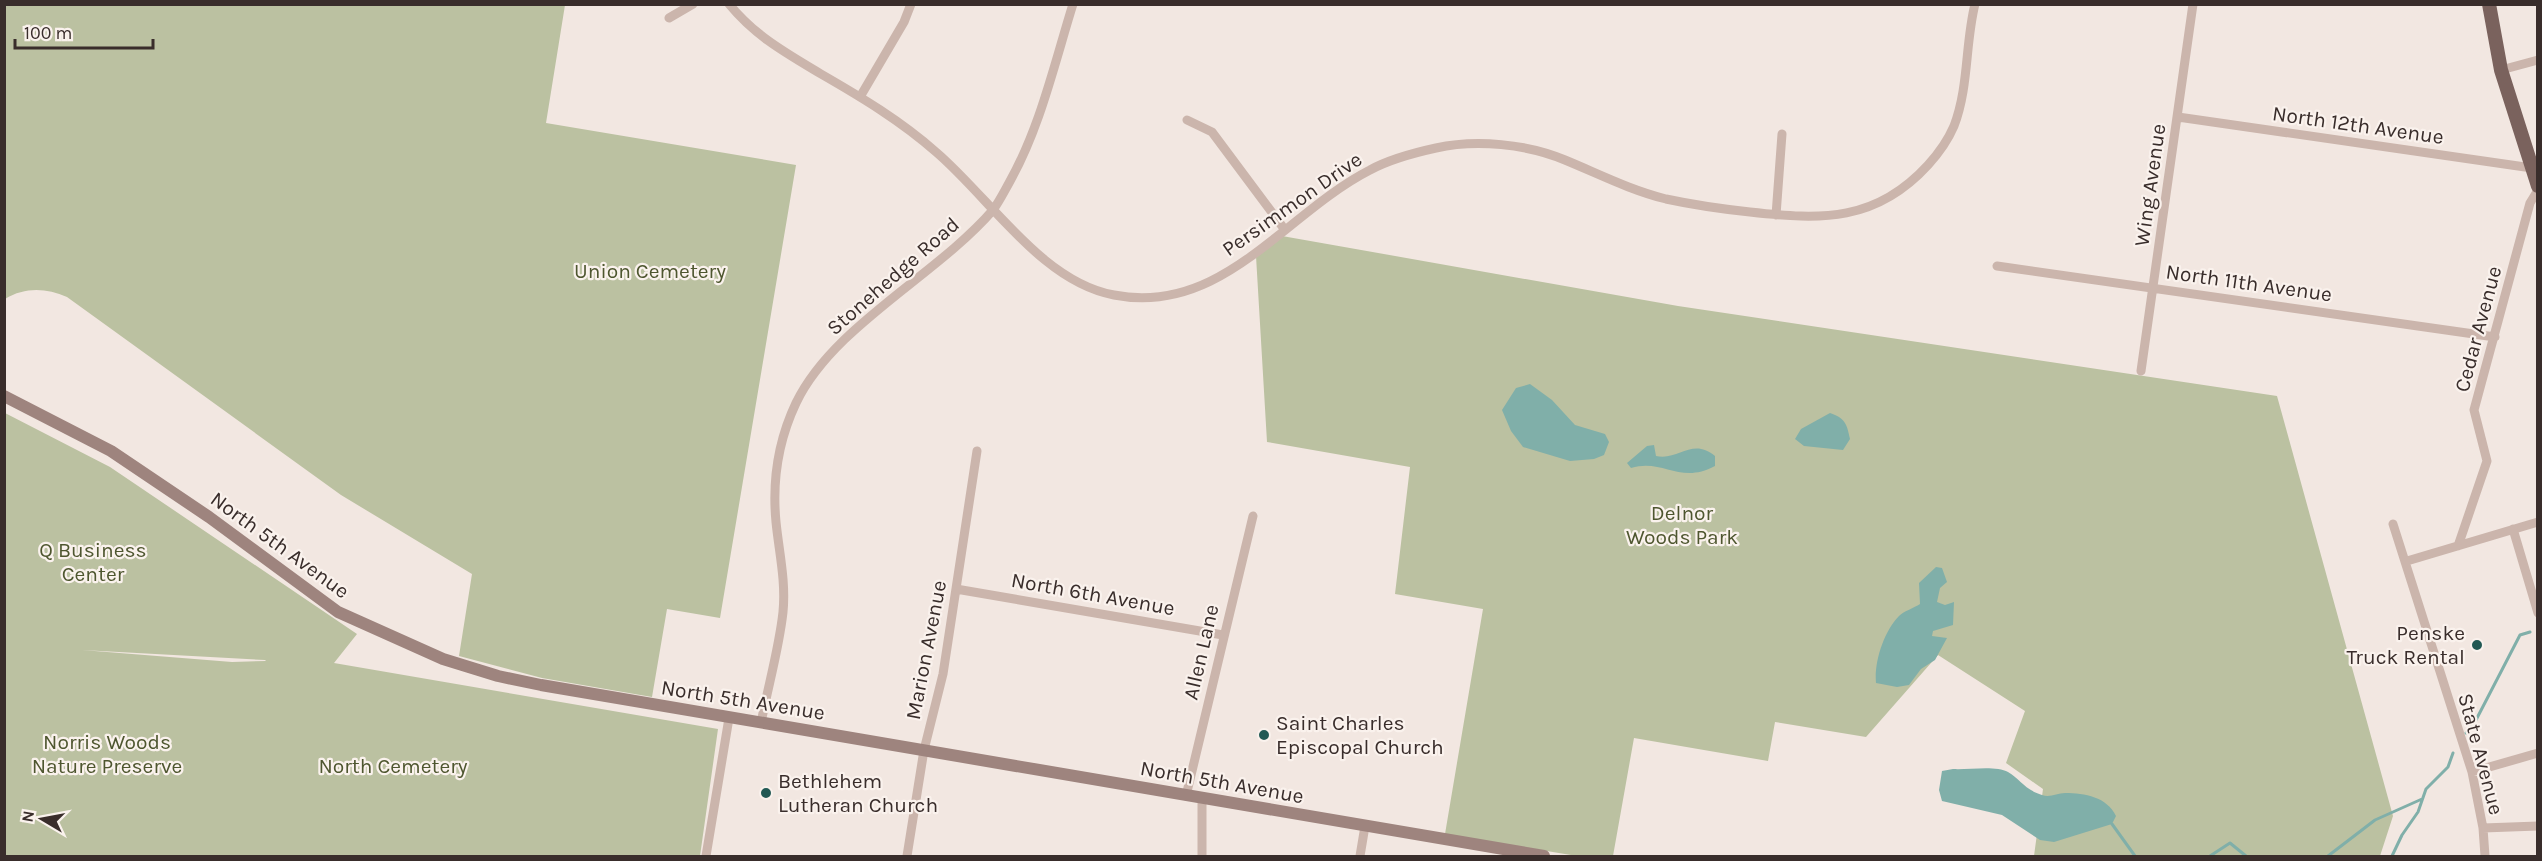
<svg xmlns="http://www.w3.org/2000/svg" width="2542" height="861" font-family="Karla,sans-serif">
	<style>
		.green { fill: #bbc1a1; fill-rule: evenodd }
		.water { fill: #80afa9 }
		.lines { fill: none; stroke-linecap: round; stroke-linejoin: round }
		.stream { stroke: #80afa9; stroke-width: 3 }
		.street { stroke: #cbb5ac; stroke-width: 9 }
		.secondary { stroke: #9e847e; stroke-width: 12 }
		.primary { stroke: #7a625d; stroke-width: 14 }
		.poi-dot { fill: #225954; stroke: #faf2ed; stroke-width: 2 }
		.labels { text-anchor: middle; stroke-width: 4.5; stroke-linejoin: round; paint-order: stroke }
		.street-label { font-size: 21px; fill: #392d2b; stroke: #faf2ed }
		.park-label { font-size: 21px; fill: #4e562f; stroke: #faf2ed }
		.poi-label { font-size: 21px; fill: #392d2b; stroke: #faf2ed; text-anchor: start }
	</style>
	<rect width="100%" height="100%" fill="#f2e7e1"/>
	<!-- green -->
	<path class="green" d="M 4,5 L 565,5 L 546,123 L 796,165 L 720,618 L 667,609 L 652,697 L 542,678 L 459,656 L 472,574 L 341,495 L 67,297 C 46,288 25,287 5,299 Z
		M 1282,236 L 1678,306 L 2277,396 L 2393,816 L 2380,856 L 2034,856 L 2043,789 L 2006,763 L 2025,711 L 1938,655 L 1866,737 L 1775,722 L 1768,761 L 1634,738 L 1613,856 L 1577,856 L 1445,834 L 1483,609 L 1395,594 L 1410,467 L 1267,442 L 1256,256 Z
		M 5,413 L 110,467 L 357,634 L 334,663 L 718,729 L 700,856 L 5,856 ZM 82,650 L 265,660 L 266,661 L 232,662 Z"/>
	<!-- water -->
	<path class="water" d="M 1530,384 L 1552,400 L 1575,425 L 1605,434 L 1609,442 L 1604,455 L 1594,459 L 1570,461 L 1523,447 L 1511,431 L 1502,410 L 1516,388 Z
		M 1830,413 C 1845,418 1847,424 1850,439 L 1843,450 L 1804,446 L 1795,439 L 1801,429 Z
		M 1654,445 L 1656,456 C 1679,461 1692,437 1715,456 L 1715,466 C 1680,485 1663,458 1631,468 L 1627,463 L 1647,446 Z
		M 1936,567 L 1942,568 L 1947,582 L 1940,588 L 1937,602 L 1945,605 L 1954,602 L 1953,625 L 1933,631 L 1932,636 L 1947,638 L 1935,660 L 1921,669 L 1909,685 L 1897,687 L 1876,683 C 1874,662 1884,631 1899,616 C 1904,611 1914,608 1920,604 L 1919,583 Z
		M 1953,769 C 1968,770 1996,765 2008,772 C 2020,779 2025,790 2042,795 C 2050,798 2057,793 2065,793 C 2085,793 2107,797 2116,816 L 2112,824 L 2054,842 L 2040,840 L 2002,815 L 1942,801 L 1939,790 L 1942,771 Z"/>
	<g class="lines">
		<!-- stream -->
		<path class="stream" d="M 2466,733 L 2476,720 L 2520,635 L 2530,632
			M 2112,824 L 2135,856
			M 2210,856 L 2230,843 L 2246,856
			M 2328,856 L 2375,820 L 2422,799
			M 2392,856 L 2402,835 L 2418,812 L 2426,789 L 2448,767 L 2453,753"/>
		<!-- street -->
		<path class="street" d="M 729,4 C 755,36 786,53 821,74 C 861,97 901,121 936,152 C 990,198 1042,282 1114,295 C 1222,316 1284,214 1370,170 C 1390,159 1413,153 1436,148 C 1476,139 1527,144 1565,160 C 1599,174 1630,190 1666,199 C 1694,205 1722,209 1750,212 C 1822,220 1876,222 1928,165 C 1938,154 1948,140 1954,126 C 1969,87 1965,44 1975,4
			M 669,18 L 693,4
			M 2501,70 L 2538,60
			M 860,97 L 904,22 L 911,4
			M 2178,117 L 2532,168
			M 1187,120 L 1212,132 L 1285,230
			M 1776,215 L 1782,134
			M 1997,266 L 2495,337
			M 2141,371 L 2193,4
			M 2393,524 L 2472,772 L 2483,828 L 2485,856
			M 2513,529 L 2538,613
			M 2458,546 L 2487,461 L 2474,410 L 2530,203 L 2538,190
			M 2407,561 L 2538,522
			M 956,589 L 1223,635
			M 761,723 C 768,686 779,649 783,612 C 786,581 779,552 776,522 C 772,480 778,441 796,403 C 833,326 936,276 993,210 C 999,202 1004,192 1009,183 C 1040,128 1054,65 1073,4
			M 2472,772 L 2538,753
			M 1186,796 L 1253,516
			M 2483,828 L 2538,826
			M 706,856 L 729,718
			M 907,856 L 924,750 L 943,674 L 977,451
			M 1202,856 L 1202,799
			M 1360,856 L 1365,826"/>
		<!-- secondary -->
		<path class="secondary" d="M 4,396 L 111,451 L 209,517 L 338,612 L 443,659 L 498,676 L 541,685 L 1544,856"/>
		<!-- primary -->
		<path class="primary" d="M 2489,4 L 2501,70 L 2538,186"/>
	</g>
	<!-- markers -->
	<g class="poi-dot">
		<circle cx="2477" cy="645" r="6"/>
		<circle cx="1264" cy="735" r="6"/>
		<circle cx="766" cy="793" r="6"/>
	</g>
	<g class="labels">
		<!-- street labels -->
		<g class="street-label">
			<text transform="translate(2358 125) rotate(8)" y="7">North 12th Avenue</text>
			<text transform="translate(2150 185) rotate(-82)" y="7">Wing Avenue</text>
			<text transform="translate(1292 204) rotate(-35)" y="7">Persimmon Drive</text>
			<text transform="translate(893 276) rotate(-41)" y="7">Stonehedge Road</text>
			<text transform="translate(2249 283) rotate(8)" y="7">North 11th Avenue</text>
			<text transform="translate(2478 329) rotate(-75)" y="7">Cedar Avenue</text>
			<text transform="translate(280 545) rotate(36)" y="7">North 5th Avenue</text>
			<text transform="translate(1093 594) rotate(10)" y="7">North 6th Avenue</text>
			<text transform="translate(926 650) rotate(-79)" y="7">Marion Avenue</text>
			<text transform="translate(1201 652) rotate(-77)" y="7">Allen Lane</text>
			<text transform="translate(743 700) rotate(9)" y="7">North 5th Avenue</text>
			<text transform="translate(2481 754) rotate(75)" y="7">State Avenue</text>
			<text transform="translate(1222 782) rotate(10)" y="7">North 5th Avenue</text>
		</g>
		<!-- park labels -->
		<g class="park-label">
			<text x="650" y="278">Union Cemetery</text>
			<text x="1682" y="520">Delnor<tspan x="1682" dy="24">Woods Park</tspan></text>
			<text x="93" y="557">Q Business<tspan x="93" dy="24">Center</tspan></text>
			<text x="107" y="749">Norris Woods<tspan x="107" dy="24">Nature Preserve</tspan></text>
			<text x="393" y="773">North Cemetery</text>
		</g>
		<!-- poi labels -->
		<g class="poi-label">
			<text x="2465" y="640" text-anchor="end">Penske<tspan x="2465" dy="24">Truck Rental</tspan></text>
			<text x="1276" y="730">Saint Charles<tspan x="1276" dy="24">Episcopal Church</tspan></text>
			<text x="778" y="788">Bethlehem<tspan x="778" dy="24">Lutheran Church</tspan></text>
		</g>
	</g>
	<!-- border -->
	<rect width="2542" height="861" fill="none" stroke="#392d2b" stroke-width="12"/>
	<!-- north arrow -->
	<g transform="translate(42 819) rotate(280)" stroke="#faf2ed" stroke-width="4.5" paint-order="stroke">
	<path d="M0-4.5L10 22L0 15L-10 22Z" fill="#392d2b"/>
	<text y="-9" font-size="16" font-weight="bold" text-anchor="middle" fill="#392d2b">N</text>
	</g>
	<!-- scale -->
	<path d="M15 39v9h138v-9" fill="none" stroke="#392d2b" stroke-width="3"/>
	<text x="24" y="39" font-size="18" fill="#392d2b" stroke="#faf2ed" stroke-width="4.5" paint-order="stroke">100 m</text>
</svg>
